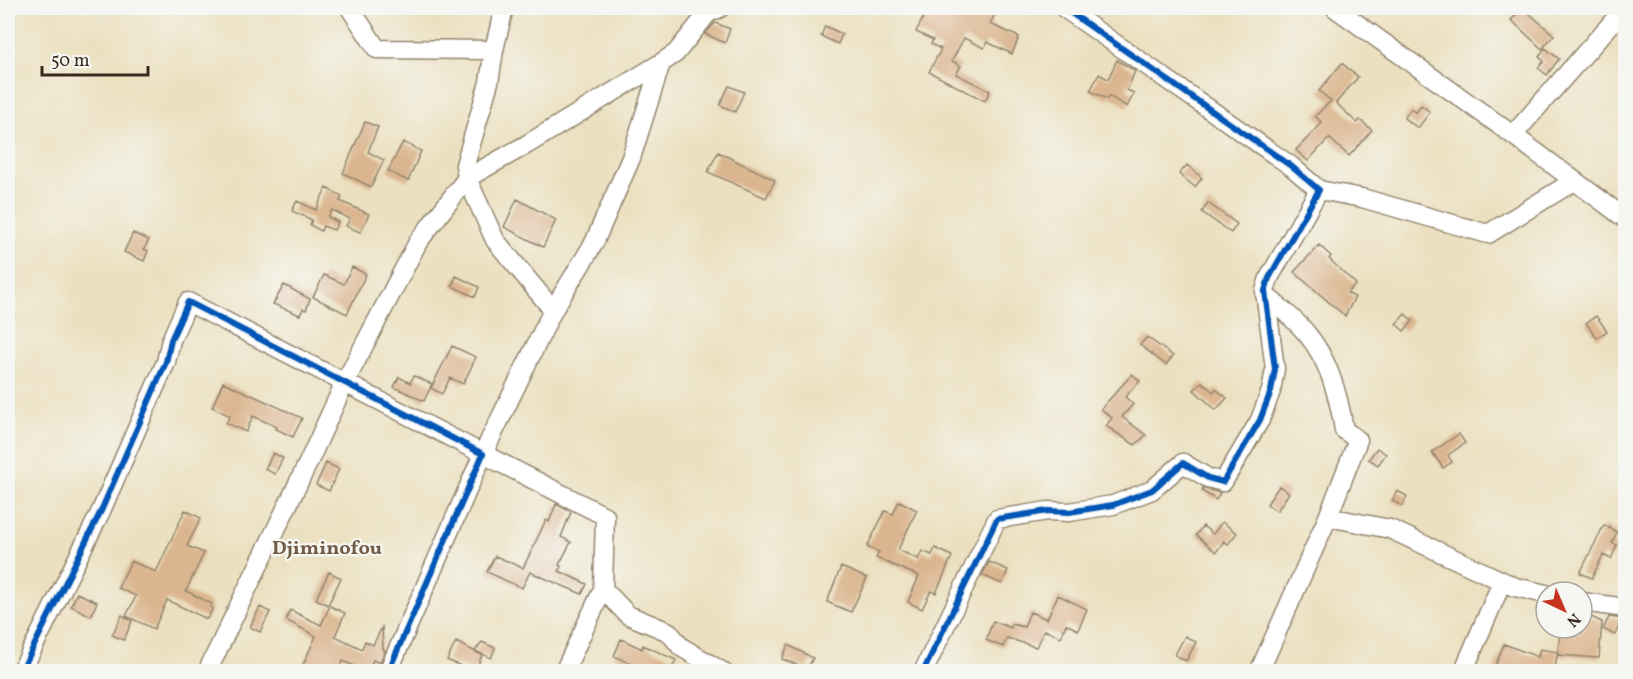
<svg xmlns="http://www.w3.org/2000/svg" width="1633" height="679" font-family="Vollkorn,serif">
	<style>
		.building { fill: #dbb58f }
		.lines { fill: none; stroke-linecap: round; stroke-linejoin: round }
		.minor-casing { stroke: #93856e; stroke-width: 21 }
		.minor { stroke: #fff; stroke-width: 18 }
		.cycleway-casing { stroke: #f6f6f2; stroke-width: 10 }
		.cycleway { stroke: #0057b8; stroke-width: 6 }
		.labels { text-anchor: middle; stroke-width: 4.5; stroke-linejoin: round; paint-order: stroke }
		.neighbourhood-label { font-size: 20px; font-weight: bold; fill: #735b46; stroke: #f6f6f2 }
	</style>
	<rect width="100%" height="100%" fill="#f6f6f2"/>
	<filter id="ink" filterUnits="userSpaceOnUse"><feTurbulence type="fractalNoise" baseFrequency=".0167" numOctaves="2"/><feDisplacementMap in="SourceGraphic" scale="12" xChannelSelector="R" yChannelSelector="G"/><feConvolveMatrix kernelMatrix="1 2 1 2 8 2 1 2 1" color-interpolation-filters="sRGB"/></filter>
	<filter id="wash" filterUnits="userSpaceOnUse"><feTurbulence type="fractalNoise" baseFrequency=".008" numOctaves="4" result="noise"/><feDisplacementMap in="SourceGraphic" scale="24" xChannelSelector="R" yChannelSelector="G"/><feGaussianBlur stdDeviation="1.35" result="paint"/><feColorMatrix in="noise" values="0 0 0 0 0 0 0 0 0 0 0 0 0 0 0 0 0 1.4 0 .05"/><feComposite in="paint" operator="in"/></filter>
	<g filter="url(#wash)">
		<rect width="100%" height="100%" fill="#ebe0bf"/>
		<g id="blocks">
			<!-- building -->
			<path class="building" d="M 928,8 L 988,8 L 996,12 L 990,24 L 1019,37 L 1012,54 L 987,42 L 984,48 L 964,38 L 952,61 L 961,66 L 956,74 L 990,91 L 985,101 L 929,72 L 941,49 L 931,44 L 933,40 L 916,32 Z
				M 1523,8 L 1554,35 L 1542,49 L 1511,20 Z
				M 715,23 L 730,29 L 725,43 L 705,34 Z
				M 825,26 L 842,34 L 838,44 L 821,36 Z
				M 1545,48 L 1559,59 L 1547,75 L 1538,68 L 1544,61 L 1539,57 Z
				M 1117,60 L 1135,71 L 1127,90 L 1134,93 L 1127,107 L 1109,96 L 1107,99 L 1090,91 L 1099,74 L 1108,79 Z
				M 1342,63 L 1358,77 L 1336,103 L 1357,123 L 1360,120 L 1372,130 L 1349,156 L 1329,138 L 1308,161 L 1296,150 L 1322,123 L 1315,116 L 1331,101 L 1319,91 Z
				M 729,86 L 744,92 L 735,112 L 720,105 Z
				M 1421,105 L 1430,112 L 1418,128 L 1404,118 L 1411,109 L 1416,113 Z
				M 365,122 L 378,127 L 368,152 L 384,160 L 371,187 L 343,173 Z
				M 403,142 L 421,151 L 408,181 L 388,171 Z
				M 718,152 L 775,180 L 766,198 L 708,172 Z
				M 1187,165 L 1202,178 L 1195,187 L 1179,174 Z
				M 326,188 L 342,196 L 340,201 L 369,214 L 360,232 L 346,226 L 350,219 L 332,210 L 328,217 L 338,222 L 334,230 L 323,226 L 321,231 L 310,225 L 312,220 L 292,211 L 297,201 L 316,210 Z
				M 517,199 L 556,220 L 543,247 L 504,227 Z
				M 1208,203 L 1237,224 L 1231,233 L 1202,212 Z
				M 133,233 L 149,240 L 144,249 L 148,251 L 144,261 L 124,252 Z
				M 1319,245 L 1331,256 L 1329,259 L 1356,284 L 1347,293 L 1355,297 L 1345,316 L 1294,272 Z
				M 352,267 L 366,274 L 347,314 L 313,297 L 324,275 L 344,284 Z
				M 456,276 L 479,287 L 475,297 L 452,286 Z
				M 284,285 L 310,299 L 306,310 L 303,309 L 300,315 L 273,304 Z
				M 1405,314 L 1413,321 L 1404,331 L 1396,324 Z
				M 1596,316 L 1607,331 L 1597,338 L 1586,323 Z
				M 1147,337 L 1173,356 L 1166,365 L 1140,345 Z
				M 452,346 L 476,357 L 463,384 L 450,378 L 442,394 L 431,388 Z
				M 1132,374 L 1140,381 L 1125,397 L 1133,404 L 1122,417 L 1146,435 L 1135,445 L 1106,426 L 1112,418 L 1101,409 Z
				M 414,376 L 432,384 L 424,401 L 394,387 L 399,377 L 410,383 Z
				M 223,382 L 302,418 L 293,437 L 276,429 L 277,427 L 253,416 L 246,432 L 226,423 L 230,416 L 212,407 Z
				M 1202,382 L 1213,392 L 1216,389 L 1227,398 L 1216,410 L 1194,390 Z
				M 1459,434 L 1465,443 L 1448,455 L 1452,462 L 1443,468 L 1432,452 Z
				M 1377,448 L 1386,454 L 1378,465 L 1369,459 Z
				M 273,453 L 283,458 L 275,474 L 265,469 Z
				M 326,463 L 339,469 L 329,491 L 316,485 Z
				M 1279,486 L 1289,493 L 1277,511 L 1267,504 Z
				M 1203,488 L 1205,489 L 1220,493 L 1216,500 L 1202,491 Z
				M 1397,491 L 1407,496 L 1403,506 L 1392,501 Z
				M 899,501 L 917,510 L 898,550 L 918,559 L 922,551 L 932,555 L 935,548 L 952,556 L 936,593 L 931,591 L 922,609 L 908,602 L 919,576 L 876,558 L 879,552 L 867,547 L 885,511 L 893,514 Z
				M 556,504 L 571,512 L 561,537 L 571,542 L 559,565 L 561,566 L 559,571 L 587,584 L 582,594 L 530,572 L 522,588 L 487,572 L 495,556 L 523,568 L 546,520 L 549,522 Z
				M 185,510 L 201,518 L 187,546 L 204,553 L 186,591 L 212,604 L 210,607 L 213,608 L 207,619 L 167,600 L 154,629 L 126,616 L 136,596 L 118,588 L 131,561 L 156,572 Z
				M 1222,522 L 1237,533 L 1228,544 L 1224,541 L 1216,552 L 1196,535 L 1203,526 L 1213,534 Z
				M 1604,525 L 1617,532 L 1612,543 L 1617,545 L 1611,559 L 1603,555 L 1592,578 L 1580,573 Z
				M 989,562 L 1008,570 L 1002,584 L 982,575 Z
				M 841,567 L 867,578 L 851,612 L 827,602 Z
				M 329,572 L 341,578 L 328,605 L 316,599 Z
				M 77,593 L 97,602 L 91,616 L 71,606 Z
				M 1058,595 L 1087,609 L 1078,630 L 1066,624 L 1061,637 L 1044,630 L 1036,647 L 1007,638 L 1003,647 L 986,640 L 993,621 L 1011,628 L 1012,624 L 1024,627 L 1030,612 L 1047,619 Z
				M 330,606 L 345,613 L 335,636 L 362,649 L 365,641 L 373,645 L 382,627 L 383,649 L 385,650 L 380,663 L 373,660 L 368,672 L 343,661 L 338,672 L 316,672 L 303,665 L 316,636 L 286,620 L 290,610 L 321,625 Z
				M 260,607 L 270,612 L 260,632 L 250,627 Z
				M 122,615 L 132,621 L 124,640 L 112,635 Z
				M 1589,616 L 1602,622 L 1599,658 L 1558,655 L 1560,631 L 1581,633 Z
				M 1609,617 L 1623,619 L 1615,635 L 1603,629 Z
				M 1185,636 L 1196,642 L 1186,661 L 1175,655 Z
				M 621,639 L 642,649 L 643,645 L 676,660 L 670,672 L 648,672 L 614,656 Z
				M 456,642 L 482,655 L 475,672 L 447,660 Z
				M 482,642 L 495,648 L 491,658 L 475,651 Z
				M 1504,644 L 1538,657 L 1540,649 L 1558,652 L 1554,672 L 1493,672 Z
				M 788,645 L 813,658 L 807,669 L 782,659 Z"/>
		</g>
	</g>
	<g filter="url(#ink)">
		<use href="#blocks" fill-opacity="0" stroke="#93856e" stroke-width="1.5"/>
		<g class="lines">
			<defs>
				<path id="minor" d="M 350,8 L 377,49 L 494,50
					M 504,8 L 494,50 L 489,82 L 465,165 L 467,178 L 495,240 L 553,310
					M 1335,8 L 1513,135 L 1626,219
					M 661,63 L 631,158 L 594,243 L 553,310 L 483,454 L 605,516 L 603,589 L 628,615 L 669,632 L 681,647 L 723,672
					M 1513,135 L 1625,8
					M 1319,190 L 1362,198 L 1488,234 L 1574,181
					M 1328,517 L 1390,529 L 1515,587 L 1546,594
					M 1582,602 L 1626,608
					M 21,672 L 101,511 L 166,362 L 171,340 L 188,302 L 483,454 L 388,672
					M 207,672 L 308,463 L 345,382 L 418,242 L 467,178 L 526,145 L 661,63 L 676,53 L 708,13 L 720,8
					M 564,672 L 603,589
					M 923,672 L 997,519 L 1048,511 L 1069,512 L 1113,505 L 1152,490 L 1183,463 L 1208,478 L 1223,482 L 1260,420 L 1271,391 L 1275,369 L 1265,291 L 1269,278 L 1319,190 L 1291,166 L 1064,8
					M 1259,672 L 1328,517 L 1358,440 L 1344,430 C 1339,397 1329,360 1307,334 C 1295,319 1279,307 1265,295
					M 1463,672 L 1502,582"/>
			</defs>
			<!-- minor casing -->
			<use href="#minor" class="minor-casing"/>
			<!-- minor -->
			<use href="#minor" class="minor"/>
			<defs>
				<path id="cycleway" d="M 21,672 L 101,511 L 166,362 L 171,340 L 188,302 L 483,454 L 388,672
					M 923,672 L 997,519 L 1048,511 L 1069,512 L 1113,505 L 1152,490 L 1183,463 L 1208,478 L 1223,482 L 1260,420 L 1271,391 L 1275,369 L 1265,291 L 1269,278 L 1319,190 L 1291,166 L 1064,8"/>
			</defs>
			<!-- cycleway casing -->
			<use href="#cycleway" class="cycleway-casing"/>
			<!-- cycleway -->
			<use href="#cycleway" class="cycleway"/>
		</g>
	</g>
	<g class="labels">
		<!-- neighbourhood labels -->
		<g class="neighbourhood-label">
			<text x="327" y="554">Djiminofou</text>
		</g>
	</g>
	<!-- margin -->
	<rect width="1633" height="679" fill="none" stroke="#f6f6f2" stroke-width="30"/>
	<!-- north arrow -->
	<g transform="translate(1564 610) rotate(136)"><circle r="28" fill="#f6f6f2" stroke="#aba49d" stroke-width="1.5"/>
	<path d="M0-4.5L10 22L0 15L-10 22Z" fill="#c8321e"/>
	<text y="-9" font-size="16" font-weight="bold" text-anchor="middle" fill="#3b2a1e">N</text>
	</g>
	<!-- scale -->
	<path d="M42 66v9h106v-9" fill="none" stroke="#3b2a1e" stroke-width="3"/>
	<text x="51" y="66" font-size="18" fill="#3b2a1e" stroke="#f6f6f2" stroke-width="4.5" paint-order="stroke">50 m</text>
</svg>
